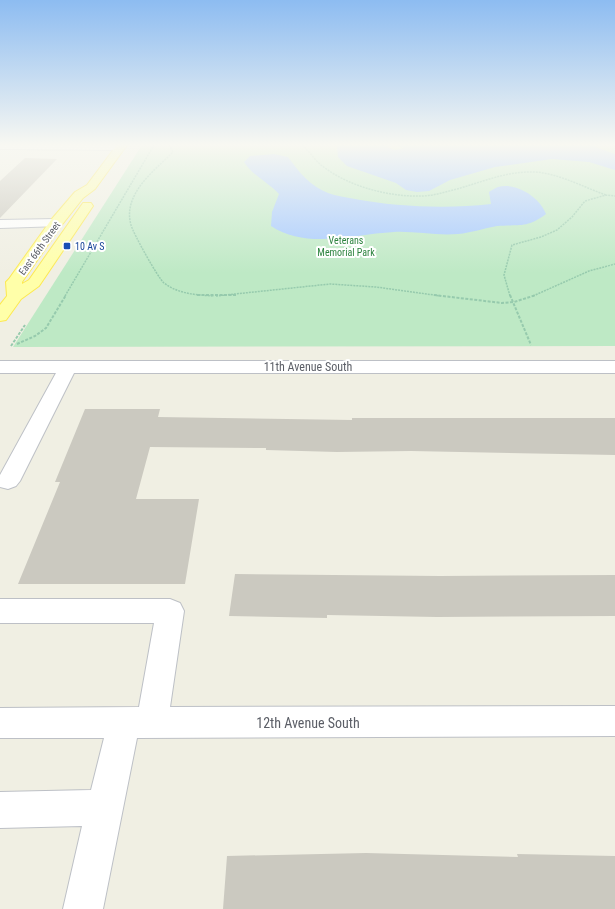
<svg xmlns="http://www.w3.org/2000/svg" width="615" height="909" font-family="'Roboto Condensed',sans-serif">
	<style>
		.green { fill: #bee9c5 }
		.water { fill: #a4c9ff }
		.building { fill: #cbc9c0 }
		.lines { fill: none; stroke-linecap: round; stroke-linejoin: round }
		.minor-casing { stroke: #bdc0c6; stroke-width: 2 }
		.major-casing { stroke: #fde94f; stroke-width: 2 }
		.path-far1 { stroke: #96caad; stroke-width: 1.5; stroke-dasharray: 2 1; stroke-linecap: butt }
		.path { stroke: #96caad; stroke-width: 2; stroke-dasharray: 3 1.5; stroke-linecap: butt }
		.minor { fill: #fff; fill-rule: evenodd }
		.major { fill: #ffffa9; fill-rule: evenodd }
		.transit-dot { fill: #1a4fb4; stroke: #fff; stroke-width: 1.5 }
		.labels { text-anchor: middle; stroke-width: 4; stroke-linejoin: round; paint-order: stroke }
		.far-park-label { font-size: 10px; fill: #2d833f; stroke: #fff }
		.far-transit-label { font-size: 10px; fill: #164399; stroke: #fff; text-anchor: start }
		.far-street-label { font-size: 10px; fill: #5b5e66; stroke: #fff }
		.street-label { font-size: 12px; fill: #5b5e66; stroke: #fff }
		.near-street-label { font-size: 14px; fill: #5b5e66; stroke: #fff }
	</style>
	<rect width="100%" height="100%" fill="#f0efe3"/>
	<!-- green -->
	<path class="green" d="M 142,145 L 615,145 L 615,346 L 13,347 Z"/>
	<!-- water -->
	<path class="water" d="M 337,145 L 392,145 L 387,147 L 395,150 L 404,148 L 395,145 L 595,145 L 598,148 L 615,154 L 615,170 L 589,162 L 552,159 L 495,167 L 450,180 L 429,191 L 417,192 L 406,190 L 396,183 L 347,166 L 338,157 Z
		M 274,154 L 288,157 C 299,172 310,186 328,193 C 336,196 346,197 355,199 C 397,207 448,209 491,204 L 489,192 C 492,190 495,188 498,187 C 516,182 540,197 546,214 C 526,229 519,224 497,226 C 484,228 471,233 458,234 C 437,236 415,231 394,232 C 354,234 307,250 271,226 L 272,212 L 279,194 C 268,182 253,176 244,162 L 250,156 Z"/>
	<!-- building -->
	<path class="building" d="M 25,158 L 57,159 L 0,218 L 0,181 Z
		M 85,409 L 160,409 L 158,417 L 352,420 L 352,418 L 615,418 L 615,455 L 411,451 L 337,452 L 266,450 L 266,448 L 150,447 L 136,499 L 199,499 L 185,584 L 18,584 L 60,482 L 55,482 Z
		M 235,574 L 440,576 L 615,575 L 615,616 L 437,617 L 327,615 L 327,618 L 229,616 Z
		M 366,853 L 518,857 L 517,854 L 615,856 L 615,909 L 223,909 L 227,856 Z"/>
	<g class="lines">
		<defs>
			<path id="minor" d="M 0,145 L 125,145 L 126,147 L 121,150 L 0,149 Z
				M 56,219 L 61,220 L 62,223 L 61,226 L 0,228 L 0,220 Z
				M 0,361 L 615,361 L 615,373 L 74,373 L 20,481 L 16,486 L 8,489 L 0,487 L 0,475 L 56,373 L 0,373 Z
				M 0,599 L 170,599 L 180,603 L 184,611 L 170,707 L 615,706 L 615,736 L 137,738 L 103,909 L 63,909 L 82,826 L 0,828 L 0,792 L 91,790 L 104,738 L 0,738 L 0,708 L 139,707 L 154,623 L 0,623 Z"/>
			<path id="major" d="M 117,145 L 127,145 L 95,189 L 83,198 L 61,226 L 22,282 L 22,284 L 29,280 L 83,203 L 91,203 L 93,206 L 39,286 L 21,299 L 6,320 L 0,321 L 0,305 L 7,296 L 6,282 L 9,279 L 51,220 L 75,192 L 87,185 Z"/>
		</defs>
		<!-- minor casing -->
		<use href="#minor" class="minor-casing"/>
		<!-- major casing -->
		<use href="#major" class="major-casing"/>
		<!-- path-far1 -->
		<path class="path-far1" d="M 169,145 L 173,152 C 158,167 137,183 131,204 C 129,211 129,218 131,225 C 133,233 158,278 164,283 C 178,294 197,295 214,296
			M 302,145 C 309,151 314,159 321,165 C 347,186 388,197 421,196 C 433,196 445,192 457,189 C 482,182 507,171 534,172 C 558,173 583,187 606,195
			M 65,296 L 154,145
			M 216,296 L 330,284 L 376,287 L 441,296
			M 510,296 L 504,275 L 512,245 L 541,237 L 557,230 L 572,217 L 585,201 L 606,195 L 615,196
			M 533,296 L 589,271 L 615,264"/>
		<!-- path -->
		<path class="path" d="M 197,295 L 236,295
			M 434,295 L 502,303 L 514,302 L 536,295
			M 510,295 L 531,345
			M 17,344 L 35,336 L 46,328 L 66,295
			M 11,346 L 25,325"/>
		<!-- minor -->
		<use href="#minor" class="minor"/>
		<!-- major -->
		<use href="#major" class="major"/>
	</g>
	<!-- sky -->
	<linearGradient id="sky" x2="0" y2="1"><stop stop-color="#8dbcf1"/><stop offset="0.53" stop-color="#f8f8f2"/><stop offset="1" stop-color="#f8f8f2" stop-opacity="0"/></linearGradient>
	<rect width="615" height="273" fill="url(#sky)"/>
	<!-- markers -->
	<rect class="transit-dot" x="63" y="242" width="8" height="8" rx="2"/>
	<g class="labels">
		<!-- far-park labels -->
		<g class="far-park-label">
			<text x="346" y="244">Veterans<tspan x="346" dy="12">Memorial Park</tspan></text>
		</g>
		<!-- far-transit labels -->
		<g class="far-transit-label">
			<text x="75" y="250">10 Av S</text>
		</g>
		<!-- far-street labels -->
		<g class="far-street-label">
			<text transform="translate(39 248) rotate(-54)" y="4">East 66th Street</text>
		</g>
		<!-- street labels -->
		<g class="street-label">
			<text x="308" y="371">11th Avenue South</text>
		</g>
		<!-- near-street labels -->
		<g class="near-street-label">
			<text x="308" y="728">12th Avenue South</text>
		</g>
	</g>
</svg>
